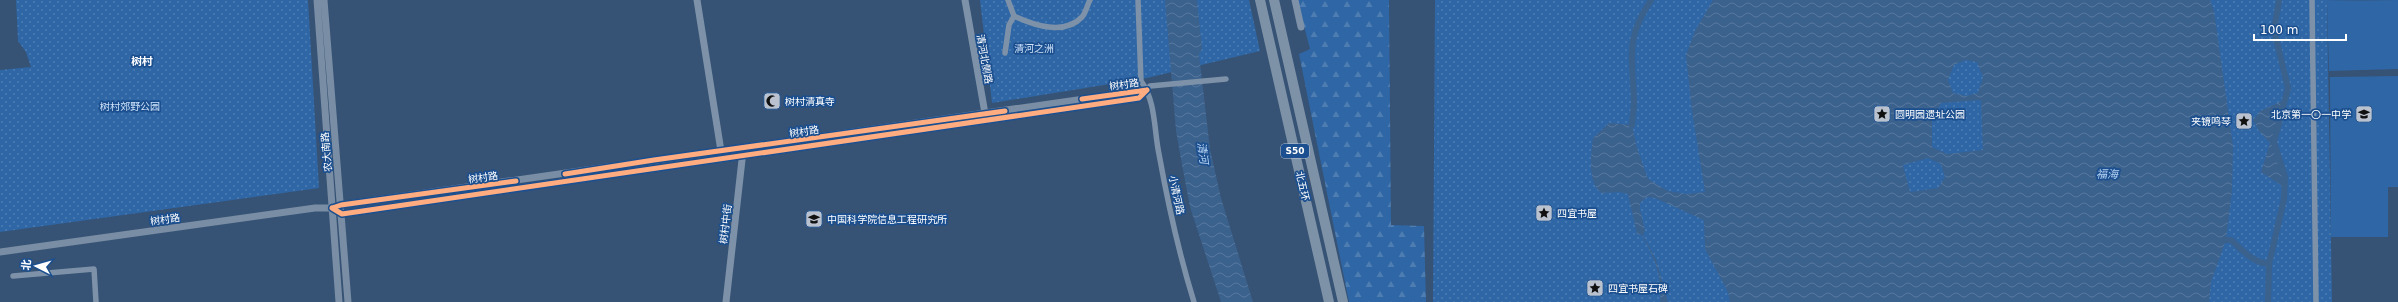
<svg xmlns="http://www.w3.org/2000/svg" width="2398" height="302" font-family="'DejaVu Sans','Noto Sans SC',sans-serif">
	<style>
		.forest { fill: url(#forest-firs) }
		.park { fill: url(#park-dots) }
		.pitch { fill: #2f66a5 }
		.water { fill: url(#water-waves); fill-rule: evenodd }
		.lines { fill: none; stroke-linecap: round; stroke-linejoin: round }
		.canal { stroke: #3b618d; stroke-width: 6 }
		.minor { stroke: #7d92a8; stroke-width: 5.5 }
		.tertiary { stroke: #7d92a8; stroke-width: 7 }
		.secondary { stroke: #798da4; stroke-width: 7 }
		.motorway { stroke: #7e92a7; stroke-width: 10 }
		.cycleway-casing { stroke: #1b4f8f; stroke-width: 8 }
		.cycleway { stroke: #ffac80; stroke-width: 5 }
		.labels { text-anchor: middle; stroke-width: 3.5; stroke-linejoin: round; paint-order: stroke }
		.shield { fill: #1b4f8f; stroke: #bbcadd; stroke-width: 1 }
		.shield-label { font-size: 9px; font-weight: bold; fill: #fff }
		.park-label { font-size: 10px; fill: #cfe3fa; stroke: #1b4f8f }
		.street-label { font-size: 10px; fill: #fff; stroke: #1b4f8f }
		.poi-label { font-size: 10px; fill: #fff; stroke: #1b4f8f; text-anchor: start }
		.neighbourhood-label { font-size: 11px; font-weight: bold; fill: #fff; stroke: #1b4f8f }
		.water-label { font-size: 11px; font-style: italic; fill: #b5d3f5; stroke: #1b4f8f }
	</style>
	<defs>
		<pattern id="forest-firs" width="22" height="20" patternUnits="userSpaceOnUse"><rect width="22" height="20" fill="#2f66a5"/><path d="M5 1l3.5 6h-7zM16 11l3.5 6h-7z" fill="#4e7db2"/></pattern>
		<pattern id="park-dots" width="8" height="8" patternUnits="userSpaceOnUse"><rect width="8" height="8" fill="#2f66a5"/><path d="M2 2h.1M6 6h.1" fill="none" stroke="#4e7db2" stroke-width="1.8" stroke-linecap="round"/></pattern>
		<pattern id="water-waves" width="16" height="10" patternUnits="userSpaceOnUse"><rect width="16" height="10" fill="#3b618d"/><path d="M0 5q4-4 8 0t8 0" fill="none" stroke="#58799e"/></pattern>
	</defs>
	<rect width="100%" height="100%" fill="#365274"/>
	<!-- forest -->
	<path class="forest" d="M 1297,0 L 1389,0 L 1391,225 L 1424,226 L 1426,302 L 1349,302 L 1299,54 L 1310,49 Z"/>
	<!-- park -->
	<path class="park" d="M 16,0 L 308,0 L 319,188 L 0,232 L 0,70 L 31,67 L 26,52 L 18,41 Z
		M 980,0 L 1249,0 L 1260,51 L 1147,78 L 992,103 Z
		M 1435,0 L 2370,0 L 2327,1 L 2332,302 L 1433,302 Z"/>
	<!-- pitch -->
	<path class="pitch" d="M 2398,0 L 2398,69 L 2329,71 L 2327,1 Z
		M 2398,76 L 2398,187 L 2388,187 L 2388,237 L 2331,237 L 2330,77 Z"/>
	<!-- water -->
	<path class="water" d="M 1165,0 L 1197,0 L 1202,49 L 1199,54 L 1210,149 L 1221,198 L 1253,302 L 1221,302 L 1190,207 L 1182,165 L 1176,131 Z
		M 1713,0 L 2210,0 L 2214,11 L 2233,146 L 2232,191 L 2226,240 L 2211,282 L 2209,302 L 1730,302 L 1728,292 L 1705,249 L 1704,220 L 1655,198 L 1647,197 L 1640,203 L 1640,210 L 1645,230 L 1643,235 L 1656,260 L 1668,302 L 1660,302 C 1663,277 1654,257 1642,235 L 1637,234 L 1628,194 L 1620,192 L 1602,193 C 1587,185 1591,153 1593,138 L 1609,123 L 1632,125 L 1637,148 L 1648,179 L 1668,191 L 1686,194 L 1705,192 L 1692,111 L 1686,55 L 1695,31 ZM 1965,60 L 1977,62 L 1983,77 L 1978,93 L 1966,96 L 1953,93 L 1948,80 L 1954,65 ZM 1981,100 L 1983,150 L 1947,154 L 1932,147 L 1932,121 L 1941,103 ZM 1928,158 L 1941,164 L 1945,177 L 1938,188 L 1910,192 L 1903,165 Z
		M 2282,101 L 2284,102 L 2274,142 L 2285,177 L 2285,188 L 2261,172 L 2270,143 L 2259,131 L 2253,120 L 2260,111 Z"/>
	<g class="lines">
		<!-- canal -->
		<path class="canal" d="M 1632,125 C 1632,118 1634,110 1634,103 C 1633,59 1624,40 1651,0
			M 2226,240 L 2231,240 C 2244,251 2251,262 2269,264
			M 2268,302 L 2269,264 L 2284,199 L 2285,177 L 2274,142 L 2288,88 L 2274,30 L 2279,0"/>
		<!-- minor -->
		<path class="minor" d="M 1008,0 L 1014,16
			M 1138,0 L 1141,81 C 1156,101 1154,131 1159,154 C 1168,204 1179,254 1194,302
			M 2312,0 L 2316,302
			M 1005,53 L 1009,25 L 1014,16 C 1034,25 1064,36 1082,17 C 1086,13 1087,5 1090,0
			M 1147,90 L 1150,86 L 1226,79
			M 13,276 L 94,269 L 96,302"/>
		<!-- tertiary -->
		<path class="tertiary" d="M 697,0 L 721,151
			M 965,0 L 986,119
			M 1295,0 L 1301,27
			M 726,302 L 743,151"/>
		<!-- secondary -->
		<path class="secondary" d="M 317,0 L 339,302
			M 324,0 L 348,302
			M 332,208 L 342,214 L 1139,98 L 1147,90
			M 0,252 L 315,208 L 332,208 L 341,205 L 1147,90"/>
		<!-- motorway -->
		<path class="motorway" d="M 1260,0 L 1329,302
			M 1274,0 L 1343,302"/>
		<defs>
			<path id="cycleway" d="M 1082,99 L 1147,90
				M 565,174 L 654,160 L 1005,111
				M 332,208 L 342,214 L 1139,98 L 1147,90
				M 332,208 L 341,205 L 516,181"/>
		</defs>
		<!-- cycleway casing -->
		<use href="#cycleway" class="cycleway-casing"/>
		<!-- cycleway -->
		<use href="#cycleway" class="cycleway"/>
	</g>
	<!-- icons -->
	<defs>
		<symbol id="mosque-square" viewBox="-11 -11 22 22"><rect x="-9" y="-9" width="18" height="18" rx="4" fill="#b9c2ce" stroke="#1b4f8f"/><path d="M3.5-4.9A6 6 0 1 0 3.5 4.9A5 5 0 1 1 3.5-4.9Z" fill="#111"/></symbol>
		<symbol id="sight-square" viewBox="-11 -11 22 22"><rect x="-9" y="-9" width="18" height="18" rx="4" fill="#b9c2ce" stroke="#1b4f8f"/><path d="M0-6L1.8-2.2L6-1.7L2.9 1.2L3.7 5.4L0 3.3L-3.7 5.4L-2.9 1.2L-6-1.7L-1.8-2.2Z" fill="#111"/></symbol>
		<symbol id="school-square" viewBox="-11 -11 22 22"><rect x="-9" y="-9" width="18" height="18" rx="4" fill="#b9c2ce" stroke="#1b4f8f"/><path d="M0-5L7-2L0 1L-7-2ZM-4 1L0 2.5L4 1V4Q0 6-4 4Z" fill="#111"/></symbol>
		<symbol id="university-square" viewBox="-11 -11 22 22"><rect x="-9" y="-9" width="18" height="18" rx="4" fill="#b9c2ce" stroke="#1b4f8f"/><path d="M0-5L7-2L0 1L-7-2ZM-4 1L0 2.5L4 1V4Q0 6-4 4Z" fill="#111"/></symbol>
	</defs>
	<g fill-rule="evenodd">
		<use href="#mosque-square" x="762" y="91" width="20" height="20"/>
		<use href="#sight-square" x="1872" y="104" width="20" height="20"/>
		<use href="#school-square" x="2354" y="104" width="20" height="20"/>
		<use href="#sight-square" x="2234" y="111" width="20" height="20"/>
		<use href="#sight-square" x="1534" y="203" width="20" height="20"/>
		<use href="#university-square" x="804" y="209" width="20" height="20"/>
		<use href="#sight-square" x="1585" y="278" width="20" height="20"/>
	</g>
	<g class="labels">
		<!-- shield labels -->
		<rect class="shield" x="1281" y="144" width="28" height="14" rx="3"/>
		<g class="shield-label">
			<text x="1295" y="154">S50</text>
		</g>
		<!-- park labels -->
		<g class="park-label">
			<text x="1034" y="52">清河之洲</text>
			<text x="130" y="110">树村郊野公园</text>
		</g>
		<!-- street labels -->
		<g class="street-label">
			<text transform="translate(985 59) rotate(80)" y="4">清河北侧路</text>
			<text transform="translate(1124 84) rotate(-8)" y="4">树村路</text>
			<text transform="translate(804 131) rotate(-8)" y="4">树村路</text>
			<text transform="translate(326 152) rotate(-95)" y="4">农大南路</text>
			<text transform="translate(483 177) rotate(-8)" y="4">树村路</text>
			<text transform="translate(1303 186) rotate(77)" y="4">北五环</text>
			<text transform="translate(1177 195) rotate(78)" y="4">小清河路</text>
			<text transform="translate(165 219) rotate(-8)" y="4">树村路</text>
			<text transform="translate(725 224) rotate(-83)" y="4">树村中街</text>
		</g>
		<!-- poi labels -->
		<g class="poi-label">
			<text x="785" y="105">树村清真寺</text>
			<text x="1895" y="118">圆明园遗址公园</text>
			<text x="2351" y="118" text-anchor="end">北京第一〇一中学</text>
			<text x="2231" y="125" text-anchor="end">夹镜鸣琴</text>
			<text x="1557" y="217">四宜书屋</text>
			<text x="827" y="223">中国科学院信息工程研究所</text>
			<text x="1608" y="292">四宜书屋石碑</text>
		</g>
		<!-- neighbourhood labels -->
		<g class="neighbourhood-label">
			<text x="142" y="65">树村</text>
		</g>
		<!-- water labels -->
		<g class="water-label">
			<text transform="translate(1203 153) rotate(82)" y="4">清河</text>
			<text x="2107" y="178">福海</text>
		</g>
	</g>
	<!-- north arrow -->
	<g transform="translate(36 266) rotate(276)" stroke="#1b4f8f" stroke-width="3" paint-order="stroke">
	<path d="M0-3L7 15L0 10L-7 15Z" fill="#ffffff"/>
	<text y="-6" font-size="11" font-weight="bold" text-anchor="middle" fill="#ffffff">北</text>
	</g>
	<!-- scale -->
	<path d="M2254 34v6h92v-6" fill="none" stroke="#ffffff" stroke-width="2"/>
	<text x="2260" y="34" font-size="12" fill="#ffffff" stroke="#1b4f8f" stroke-width="3" paint-order="stroke">100 m</text>
</svg>
